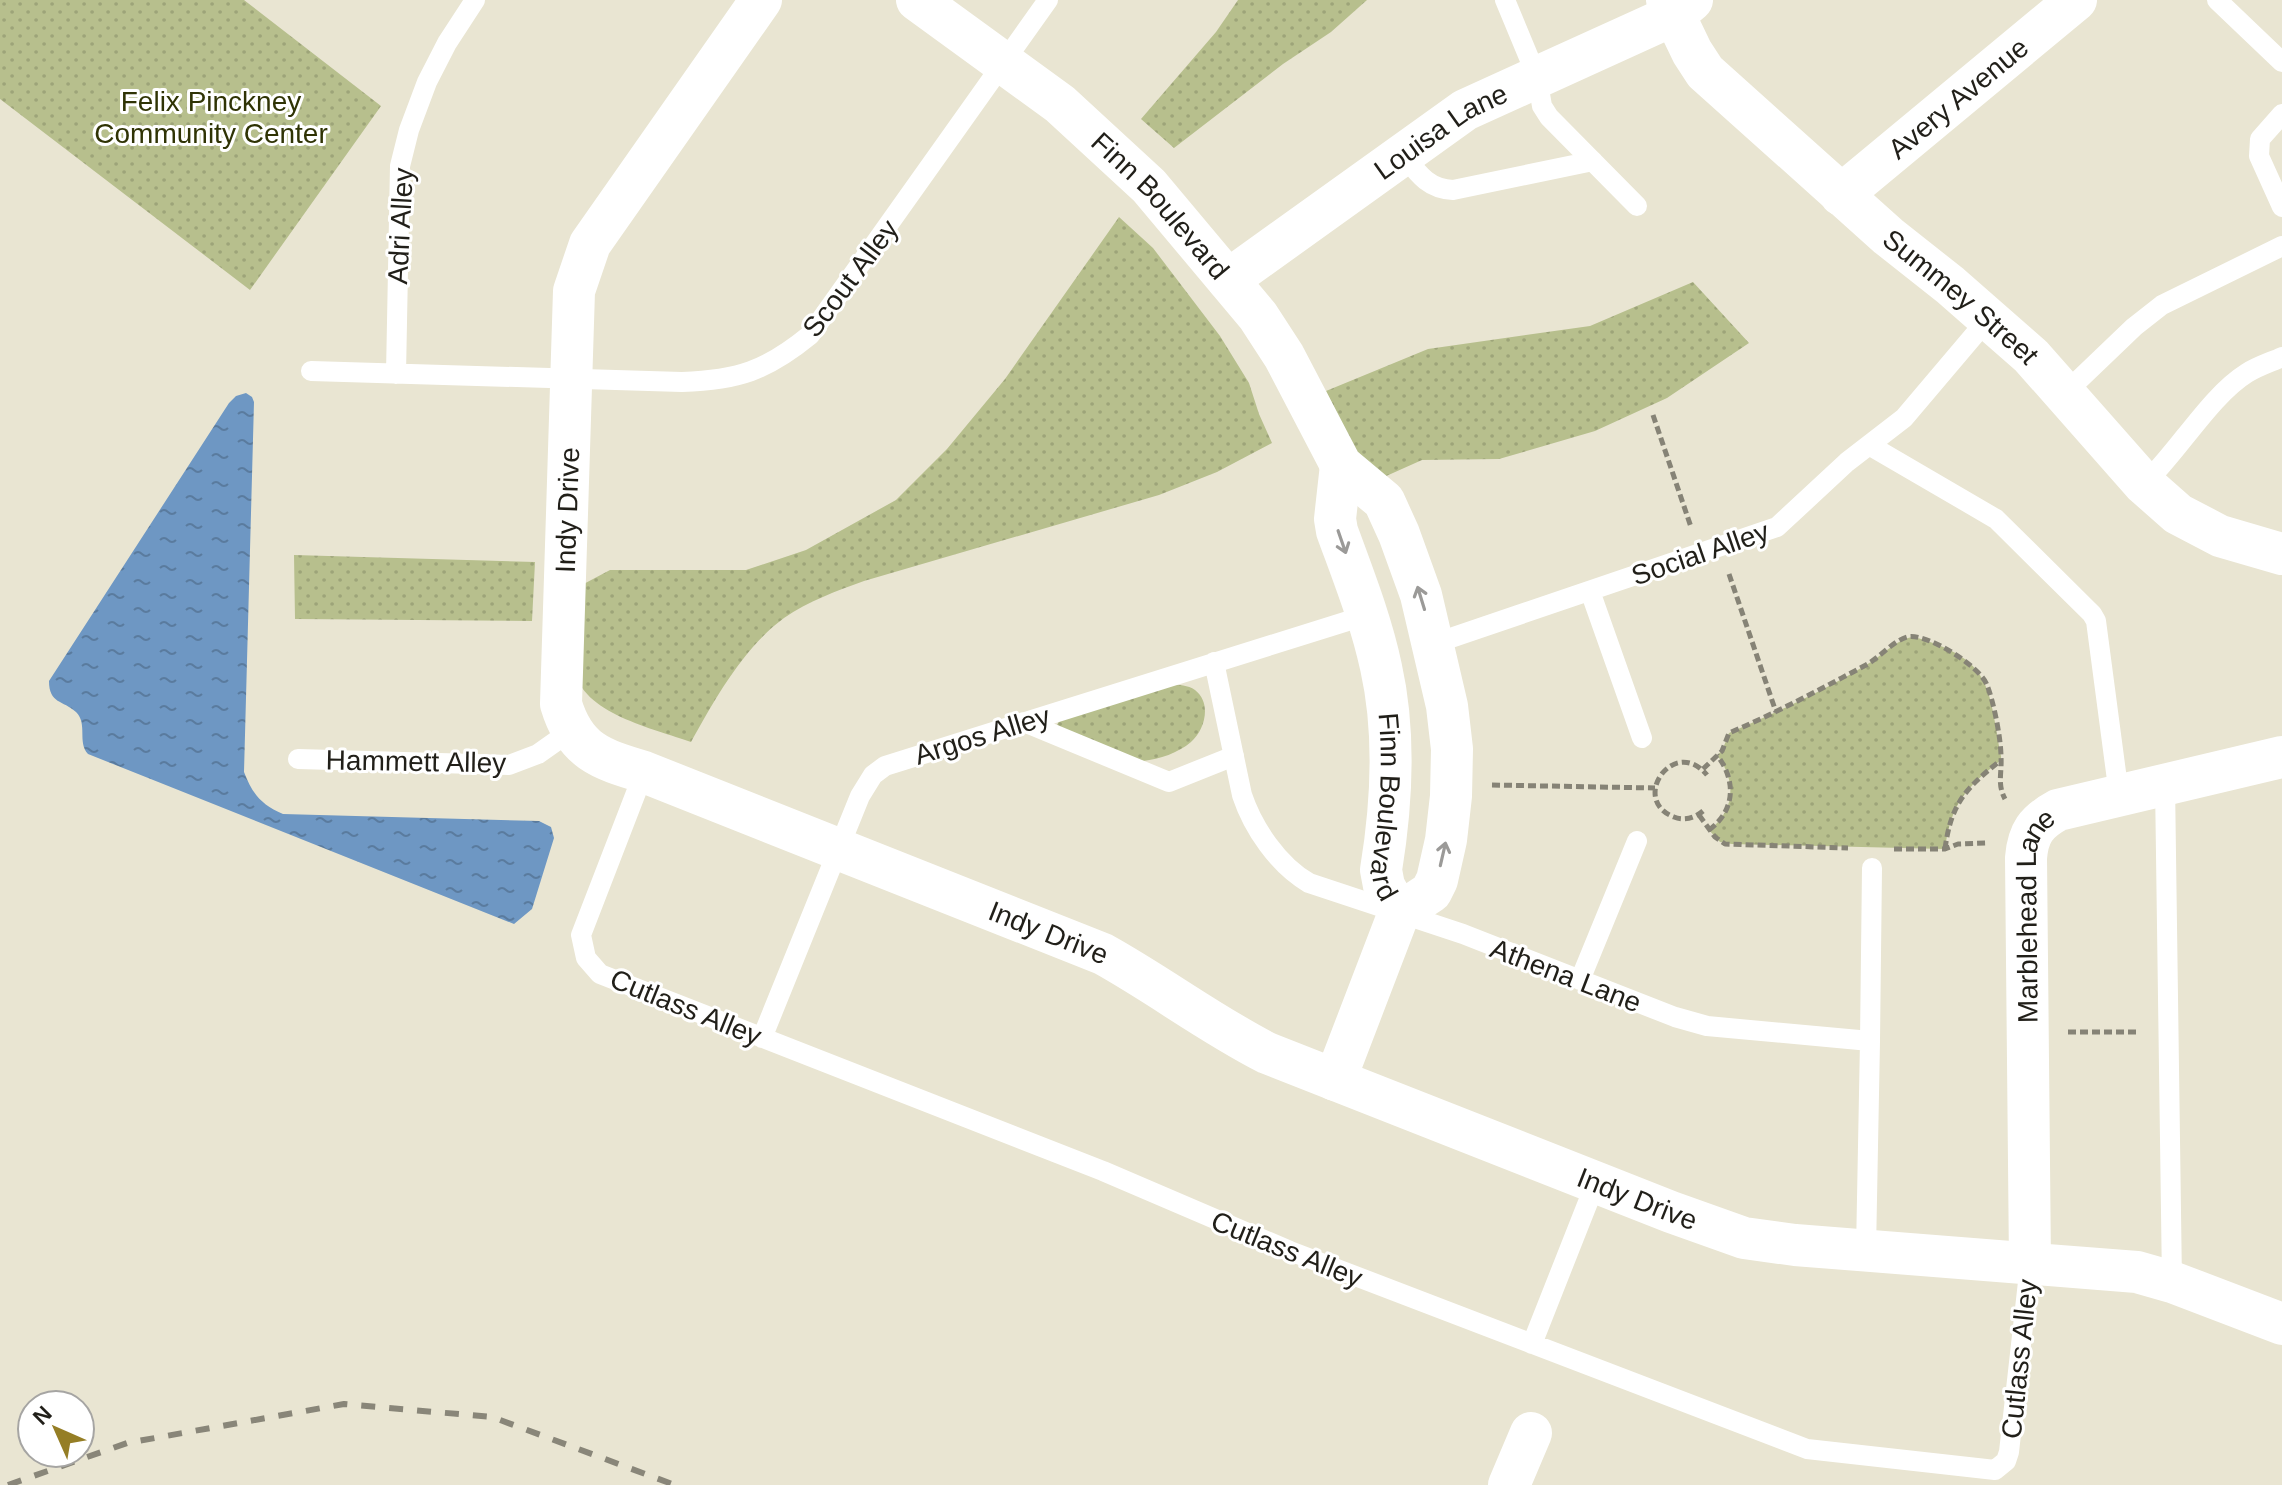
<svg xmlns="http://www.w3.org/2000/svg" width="2282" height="1485" font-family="Arial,sans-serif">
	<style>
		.park { fill: url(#park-dots) }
		.water { fill: url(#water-ripples) }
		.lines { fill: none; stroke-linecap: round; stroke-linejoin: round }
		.path { stroke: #868376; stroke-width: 5; stroke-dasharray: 8 4; stroke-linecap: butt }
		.service { stroke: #fff; stroke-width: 20 }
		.minor { stroke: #fff; stroke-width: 42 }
		.rail { stroke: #898679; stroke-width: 6; stroke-dasharray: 14 14; stroke-linecap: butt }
		.oneway { stroke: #9b9a98 }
		.labels { text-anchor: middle; stroke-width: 6; stroke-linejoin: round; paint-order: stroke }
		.street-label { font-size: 28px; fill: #211f19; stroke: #fff }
		.park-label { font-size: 28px; fill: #2f3304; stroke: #fff }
	</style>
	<defs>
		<pattern id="park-dots" width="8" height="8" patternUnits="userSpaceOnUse" patternTransform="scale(2)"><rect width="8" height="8" fill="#b7bf8d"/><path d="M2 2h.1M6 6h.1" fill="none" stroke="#9da479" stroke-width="1.8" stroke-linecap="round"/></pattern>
		<pattern id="water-ripples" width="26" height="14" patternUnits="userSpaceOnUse" patternTransform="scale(2)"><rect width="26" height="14" fill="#6e97c3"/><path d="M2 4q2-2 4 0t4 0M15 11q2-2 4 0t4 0" fill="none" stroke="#5a7b9e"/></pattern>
	</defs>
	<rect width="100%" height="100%" fill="#e9e5d2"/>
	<!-- park -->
	<path class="park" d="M 0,0 L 244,0 L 381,106 L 250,290 L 0,99 Z
		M 1238,0 L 1367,0 L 1331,32 L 1283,64 L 1174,148 L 1141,119 L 1216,32 Z
		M 1119,217 L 1153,248 L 1220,336 L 1249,383 L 1259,414 L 1272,443 L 1217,472 L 1159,495 L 864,581 C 837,591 808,601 784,618 C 743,648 715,699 691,742 C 655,729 580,713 575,669 C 572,643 577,614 578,587 L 610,570 L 746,570 L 806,550 L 896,500 L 947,449 L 1005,379 Z
		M 1693,282 L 1749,343 L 1667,398 L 1595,431 L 1499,459 L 1422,460 L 1384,477 L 1355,450 L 1326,391 L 1428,349 L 1590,326 Z
		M 294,555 L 535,562 L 532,621 L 295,619 Z
		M 1914,637 C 1992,659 1988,685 2001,756 L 2001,760 C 1966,788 1951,803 1945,849 L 1732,844 L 1720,842 L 1709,830 C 1736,810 1736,780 1717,755 L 1722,751 L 1729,733 C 1777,712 1826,690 1871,662 C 1884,654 1898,638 1914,637 Z
		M 1170,684 C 1179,685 1188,685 1195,690 C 1212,703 1205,730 1191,742 C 1178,753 1160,759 1143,761 L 1062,732 L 1057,725 L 1060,719 Z"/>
	<!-- water -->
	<path class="water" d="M 246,393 L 252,397 L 254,402 L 244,772 C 252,793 261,805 283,814 L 539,821 L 551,827 L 554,838 L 532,909 L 514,924 L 88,754 C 77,742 88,724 76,712 C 63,700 49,704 49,681 L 229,403 L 236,396 Z"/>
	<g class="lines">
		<!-- path -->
		<path class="path" d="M 1653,415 L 1691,527
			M 1729,574 L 1776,712
			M 1703,769 L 1722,751 L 1729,733 C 1776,713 1821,689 1866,665 C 1879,658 1893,641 1907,637 C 1926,632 1980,666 1987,685 C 1994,703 2001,739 2001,757 C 2002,773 1997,784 2005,799
			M 1492,785 L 1655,788
			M 1703,811 C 1695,818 1684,821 1674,817 C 1629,800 1674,735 1707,775
			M 1699,815 L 1715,837 L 1725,844 L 1848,848
			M 1709,830 C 1736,810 1736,780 1717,755
			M 1894,849 L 1945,849 L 1958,844 L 1987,843
			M 1945,849 C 1951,803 1966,788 2001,760
			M 2068,1032 L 2137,1032"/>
		<!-- service -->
		<path class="service" d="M 1505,0 L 1537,77 L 1542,106 L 1549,117 L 1637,206
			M 2217,0 L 2282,62
			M 2282,114 L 2260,139 L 2259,156 L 2282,207
			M 1402,153 C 1417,172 1427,189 1453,190 L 1593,161
			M 311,371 L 682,382 C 738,380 766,371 810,335 L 1048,0
			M 396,374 L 400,166 L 409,130 L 427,82 L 447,43 L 475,0
			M 2063,395 L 2134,327 L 2162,305 L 2282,246
			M 1869,445 L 1996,519 L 2092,614 L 2096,621 L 2119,795
			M 2144,484 C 2178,452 2210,396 2247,373 C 2258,366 2271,362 2282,357
			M 1590,591 L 1642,738
			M 1433,644 L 1777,527 L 1847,462 L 1904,418 L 1987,320
			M 1214,662 L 1242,795 C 1253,828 1278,865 1309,883 L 1463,934 L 1675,1017 L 1707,1026 L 1870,1041 L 1866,1251
			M 1024,722 L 1169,782 L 1234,756
			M 298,759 L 509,765 L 538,754 L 572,730
			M 644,772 L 581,935 L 586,958 L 600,974 L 1103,1171 L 1290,1251 L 1807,1449 L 1995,1470 L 2006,1461 L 2009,1452 L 2030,1264
			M 2165,783 L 2172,1282
			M 1580,980 L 1637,841
			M 762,1038 L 860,796 L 873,775 L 885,766 L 1367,615
			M 1870,1041 L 1872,868
			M 1532,1344 L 1596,1182"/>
		<!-- minor -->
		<g class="minor">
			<path id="s1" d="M 761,0 L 590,244 L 574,291 L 561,704 C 575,751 600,759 644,772 L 1103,954 C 1159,985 1210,1024 1267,1053 L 1671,1212 L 1744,1238 L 1795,1245 L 2137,1272 L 2172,1282 L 2282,1324"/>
			<path id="s2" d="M 917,0 L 1060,104 L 1149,186 L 1258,316 L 1284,356 L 1341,465 L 1384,501 L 1399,534 L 1421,595 L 1447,706 L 1452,749 L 1451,796 L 1446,840 L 1437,880 L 1431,892 L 1399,913 L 1335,1080"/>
			<path id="s3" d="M 1667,0 L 1692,52 L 1705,72 L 1888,236 L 1950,285 L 2031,356 L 2144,484 L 2178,514 L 2220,536 L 2282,554"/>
			<path id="s4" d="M 1841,195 L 2076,0"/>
			<path id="s5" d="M 1228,280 L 1465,110 L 1674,15 L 1692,0"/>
			<path id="s6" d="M 1341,465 L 1335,519 L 1337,531 C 1353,575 1371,620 1381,667 C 1396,734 1392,803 1381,870 L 1384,886 L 1399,913"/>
			<path id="s7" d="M 2030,1264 L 2026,858 C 2028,833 2036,822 2058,810 L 2282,757"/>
			<path d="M 1509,1485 L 1531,1433"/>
		</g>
		<!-- rail -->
		<path class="rail" d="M 8,1485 L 127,1443 L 344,1404 L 492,1417 L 675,1485"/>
	</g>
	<!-- one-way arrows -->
	<defs><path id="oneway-shaft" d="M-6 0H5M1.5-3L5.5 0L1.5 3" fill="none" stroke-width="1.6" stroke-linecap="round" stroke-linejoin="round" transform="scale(2)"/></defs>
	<g class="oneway">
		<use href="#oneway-shaft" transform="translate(1342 542) rotate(71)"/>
		<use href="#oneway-shaft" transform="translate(1421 598) rotate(-107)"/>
		<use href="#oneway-shaft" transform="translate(1443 854) rotate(-77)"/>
	</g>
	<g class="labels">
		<!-- street labels -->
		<g class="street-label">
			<text dy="10" stroke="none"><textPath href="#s4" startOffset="152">Avery Avenue</textPath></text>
			<text dy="10" stroke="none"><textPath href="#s5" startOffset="260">Louisa Lane</textPath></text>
			<text dy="10" stroke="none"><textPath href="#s2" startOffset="320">Finn Boulevard</textPath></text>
			<text transform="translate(400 226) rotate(-87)" y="10">Adri Alley</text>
			<text transform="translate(850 278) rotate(-53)" y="10">Scout Alley</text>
			<text dy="10" stroke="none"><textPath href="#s3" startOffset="422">Summey Street</textPath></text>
			<text transform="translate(567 510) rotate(-88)" y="10">Indy Drive</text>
			<text transform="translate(1700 553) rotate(-19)" y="10">Social Alley</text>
			<text transform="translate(982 735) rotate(-17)" y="10">Argos Alley</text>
			<text transform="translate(416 761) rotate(1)" y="10">Hammett Alley</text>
			<text dy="10" stroke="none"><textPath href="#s6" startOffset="350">Finn Boulevard</textPath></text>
			<text dy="10" stroke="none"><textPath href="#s7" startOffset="350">Marblehead Lane</textPath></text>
			<text dy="10" stroke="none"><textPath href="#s1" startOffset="1310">Indy Drive</textPath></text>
			<text transform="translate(1566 975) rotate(21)" y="10">Athena Lane</text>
			<text transform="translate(686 1007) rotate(22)" y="10">Cutlass Alley</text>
			<text dy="10" stroke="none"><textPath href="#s1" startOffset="1958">Indy Drive</textPath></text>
			<text transform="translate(1287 1249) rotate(22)" y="10">Cutlass Alley</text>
			<text transform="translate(2019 1359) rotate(-84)" y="10">Cutlass Alley</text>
		</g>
		<!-- park labels -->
		<g class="park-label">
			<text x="211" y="111">Felix Pinckney<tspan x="211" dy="32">Community Center</tspan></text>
		</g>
	</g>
	<!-- north arrow -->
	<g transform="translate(56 1429) rotate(315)"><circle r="38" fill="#ffffff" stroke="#a6a5a3" stroke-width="2"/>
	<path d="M0-6L14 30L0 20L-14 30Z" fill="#957e25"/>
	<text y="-12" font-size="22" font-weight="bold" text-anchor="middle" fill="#211f19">N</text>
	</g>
</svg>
